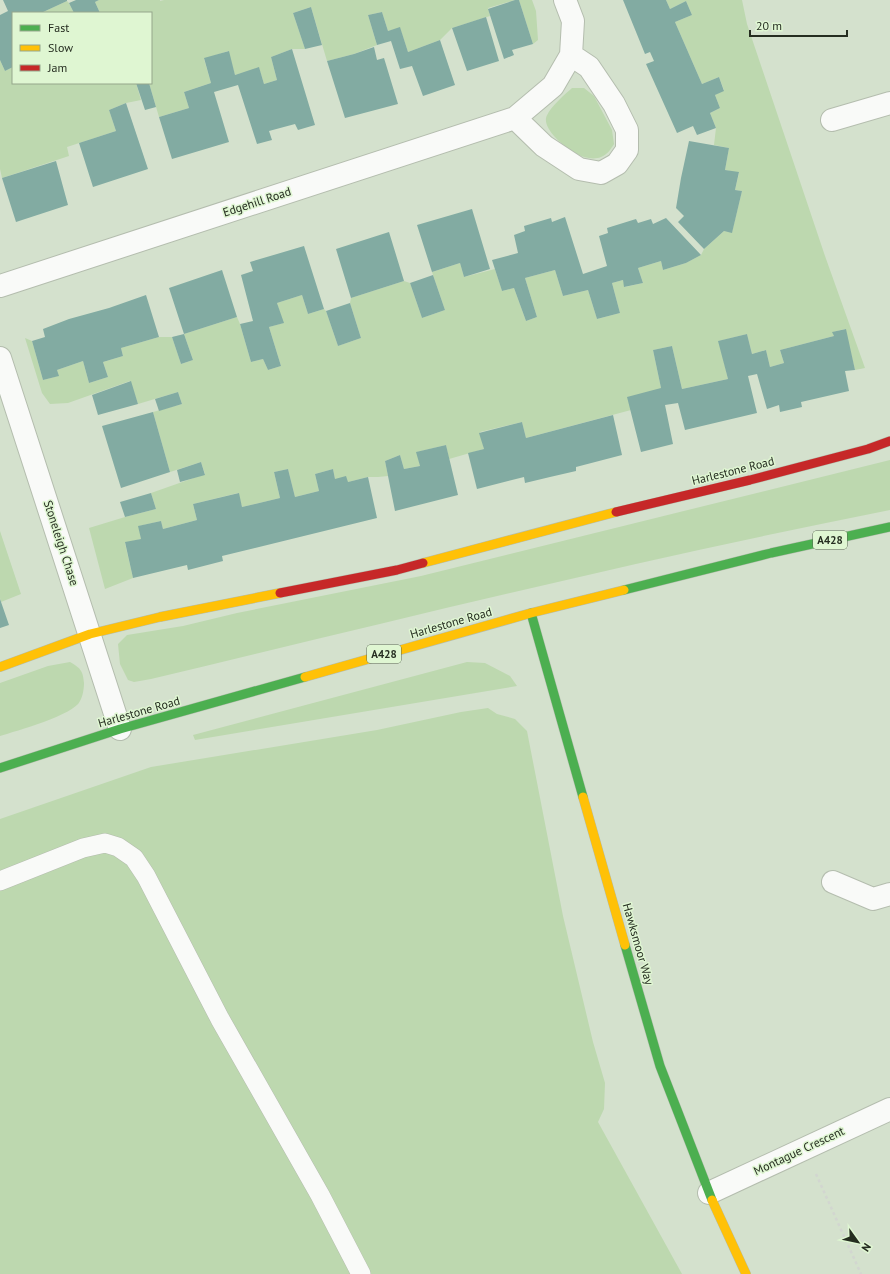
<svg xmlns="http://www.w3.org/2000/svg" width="890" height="1274" font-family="'PT Sans',sans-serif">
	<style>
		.green { fill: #bdd8af }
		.building { fill: #82aba2 }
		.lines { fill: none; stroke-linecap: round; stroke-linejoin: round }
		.lane-casing { stroke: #b4bdae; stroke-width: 20 }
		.street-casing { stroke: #b4bdae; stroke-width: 24 }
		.fast-casing { stroke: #b4bdae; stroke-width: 10 }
		.slow-casing { stroke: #b4bdae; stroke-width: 10 }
		.jam-casing { stroke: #b4bdae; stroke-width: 10 }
		.path { stroke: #d2d6d0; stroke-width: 2.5; stroke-dasharray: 3 3; stroke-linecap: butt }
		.lane { stroke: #f9faf8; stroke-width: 19 }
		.street { stroke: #f9faf8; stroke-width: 22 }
		.fast { stroke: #4caf50; stroke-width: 9 }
		.slow { stroke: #ffc107; stroke-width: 9 }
		.jam { stroke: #c62828; stroke-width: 9 }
		.labels { text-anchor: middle; stroke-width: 3; stroke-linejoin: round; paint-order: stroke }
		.shield { fill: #dff6d2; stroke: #5d6955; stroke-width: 1 }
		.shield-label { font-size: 11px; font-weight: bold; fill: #252d20 }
		.street-label { font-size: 12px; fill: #252d20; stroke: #dff6d2 }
	</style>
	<rect width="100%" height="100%" fill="#d4e1cd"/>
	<!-- green -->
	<path class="green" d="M 99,0 L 160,0 L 160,1 L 164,0 L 515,0 L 488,8 L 490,16 L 452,28 L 440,40 L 408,52 L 400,28 L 388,31 L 382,12 L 368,15 L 377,45 L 354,54 L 327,61 L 311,7 L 293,13 L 305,49 L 292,49 L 271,57 L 277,80 L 264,84 L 259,68 L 235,75 L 228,51 L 204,59 L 211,83 L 184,92 L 189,108 L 159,117 L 149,83 L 151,83 L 151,13 L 100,13 L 95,2 Z
		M 519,0 L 532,0 L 536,11 L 538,40 L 533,44 Z
		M 666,0 L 742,0 L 747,24 L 825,256 L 865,368 L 855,370 L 845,329 L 833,332 L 834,336 L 780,350 L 784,363 L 770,367 L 766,350 L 752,354 L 747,334 L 719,341 L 728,379 L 682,389 L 672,346 L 653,350 L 661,388 L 631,410 L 526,438 L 522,422 L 480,432 L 484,449 L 449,459 L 446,445 L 417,452 L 420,466 L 404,469 L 400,455 L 385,461 L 388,476 L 378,477 L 368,477 L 348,482 L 335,479 L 333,469 L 315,474 L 319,491 L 295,497 L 288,469 L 274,472 L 280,498 L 242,507 L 238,493 L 193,504 L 197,520 L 163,529 L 161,521 L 139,526 L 141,539 L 125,543 L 133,578 L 105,589 L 89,528 L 125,517 L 156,509 L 151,493 L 205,474 L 201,462 L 170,472 L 153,412 L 182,404 L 178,392 L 138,404 L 130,381 L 68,403 L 50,404 L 42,393 L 25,338 L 32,341 L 43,380 L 58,376 L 57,370 L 83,361 L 89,383 L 108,377 L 103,362 L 123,356 L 121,348 L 159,337 L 172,337 L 181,364 L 193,360 L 184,334 L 237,317 L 240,324 L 251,362 L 263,359 L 268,370 L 281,366 L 269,327 L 283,323 L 277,303 L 302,295 L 308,314 L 324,309 L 326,311 L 338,346 L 361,338 L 350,303 L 351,298 L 404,281 L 410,283 L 422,318 L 445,310 L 432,272 L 460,263 L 464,277 L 495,269 L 502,291 L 514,288 L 526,321 L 537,317 L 525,278 L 555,270 L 563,296 L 588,290 L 597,319 L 620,313 L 612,283 L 623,280 L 625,287 L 643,283 L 638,268 L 661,261 L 663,270 L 686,263 L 701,255 L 704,249 L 724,231 L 732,232 L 742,191 L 735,190 L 739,173 L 725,170 L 729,148 L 714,145 L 716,128 L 710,113 L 720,108 L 715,95 L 724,90 L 719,77 L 702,84 L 675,22 L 692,15 L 686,1 L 670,9 Z
		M 67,1 L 69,3 L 74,13 L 41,13 Z
		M 0,60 L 5,71 L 13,67 L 13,83 L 136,83 L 141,100 L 126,103 L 109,110 L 116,131 L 67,147 L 69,156 L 2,178 L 0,169 Z
		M 572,88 L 584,88 L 594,96 L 612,130 L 614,144 C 611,149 607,155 601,157 C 594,160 584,158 577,154 C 567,149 544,131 546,118 C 549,108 564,95 572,88 Z
		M 890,460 L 890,510 C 642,559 396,620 151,679 L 134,682 L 128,680 L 120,664 L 118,644 L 127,635 L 183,626 L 237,613 L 421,576 Z
		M 0,531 L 21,594 L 1,602 L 0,598 Z
		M 70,662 C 80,668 83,670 84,683 C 84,688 83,696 80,701 C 74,715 16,731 0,736 L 0,683 L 48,666 Z
		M 467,662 L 485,663 L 510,676 L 517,686 L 195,740 L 193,735 Z
		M 488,708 L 497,714 L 515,719 L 527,731 L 563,916 L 593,1042 L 605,1083 L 604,1109 L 598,1122 L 682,1274 L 0,1274 L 0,819 L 151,767 L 377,730 L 461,712 Z"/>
	<!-- building -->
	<path class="building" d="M 3,0 L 67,0 L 67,1 L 41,13 L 13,13 L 13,67 L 5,71 L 0,60 L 0,15 L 8,11 Z
		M 76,0 L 99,0 L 95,2 L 100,13 L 74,13 L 69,3 Z
		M 515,0 L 519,0 L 533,44 L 512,50 L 514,55 L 504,59 L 488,9 Z
		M 623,0 L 666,0 L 670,9 L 686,1 L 692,15 L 675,22 L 702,84 L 719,77 L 724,91 L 715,95 L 720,108 L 710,113 L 716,128 L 697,135 L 693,126 L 677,133 L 646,64 L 654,61 L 650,52 L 645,54 Z
		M 311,7 L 322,45 L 305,49 L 293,13 Z
		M 382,12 L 388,31 L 400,27 L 408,52 L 440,40 L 455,85 L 423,96 L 412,66 L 400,69 L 391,41 L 377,45 L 368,15 Z
		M 486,17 L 499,61 L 467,71 L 452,28 Z
		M 374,47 L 377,60 L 384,58 L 398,104 L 345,118 L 327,61 L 354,54 Z
		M 292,49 L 315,125 L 298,130 L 295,124 L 269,131 L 272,140 L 257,144 L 238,85 L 214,92 L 229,142 L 172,159 L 159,117 L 189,108 L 184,92 L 211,83 L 204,58 L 229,51 L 235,75 L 259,67 L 264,84 L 277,80 L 271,57 Z
		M 136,83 L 149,83 L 156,107 L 145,110 Z
		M 126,103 L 148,169 L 93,187 L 79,143 L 116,131 L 109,110 Z
		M 689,141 L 729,148 L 725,170 L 739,172 L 735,190 L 742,191 L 732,233 L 724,231 L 704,249 L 678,222 L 684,216 L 676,208 L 681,178 Z
		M 56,161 L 68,205 L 16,222 L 2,178 Z
		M 472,209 L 490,269 L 464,277 L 460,263 L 432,272 L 417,225 Z
		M 565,217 L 583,274 L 607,266 L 599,236 L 608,233 L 607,228 L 636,219 L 638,223 L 651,219 L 653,224 L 666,218 L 701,255 L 686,263 L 663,270 L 661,261 L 638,268 L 643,283 L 624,287 L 623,280 L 612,283 L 620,313 L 597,319 L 588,290 L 563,296 L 555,270 L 525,278 L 537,317 L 526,321 L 514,288 L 502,291 L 492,260 L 518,253 L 514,235 L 525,231 L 524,226 L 551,218 L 552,222 Z
		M 389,232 L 404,281 L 351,298 L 336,249 Z
		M 304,246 L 324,309 L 308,314 L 302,295 L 277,303 L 284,323 L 269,327 L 281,366 L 268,370 L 263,359 L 251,362 L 240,324 L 253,321 L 241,275 L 253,271 L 250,262 Z
		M 222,270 L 237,317 L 184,334 L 169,288 Z
		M 433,275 L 445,310 L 422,318 L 410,283 Z
		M 146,295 L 159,337 L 121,348 L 123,356 L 103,362 L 108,377 L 89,383 L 83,361 L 57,370 L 59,376 L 43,380 L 32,341 L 45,337 L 43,329 L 69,319 L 109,308 Z
		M 350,303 L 361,338 L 338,346 L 326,311 Z
		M 846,329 L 855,370 L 845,371 L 849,391 L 801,402 L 802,407 L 780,412 L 779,405 L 767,409 L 757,374 L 748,376 L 757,413 L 685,430 L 678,403 L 665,405 L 673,444 L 641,452 L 627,397 L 661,388 L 653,350 L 672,346 L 682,389 L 728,379 L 718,341 L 747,334 L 752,354 L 766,350 L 770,367 L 784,363 L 780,350 L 834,336 L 832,332 Z
		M 184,334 L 193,360 L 181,364 L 172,337 Z
		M 131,381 L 138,404 L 98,415 L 92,395 Z
		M 178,392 L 182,404 L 159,411 L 155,399 Z
		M 153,412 L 170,472 L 121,488 L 102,426 Z
		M 613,415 L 622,455 L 576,467 L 576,471 L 550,477 L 525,483 L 524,477 L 477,489 L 468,453 L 484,449 L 479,433 L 522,422 L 526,438 Z
		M 446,445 L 458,495 L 395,511 L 385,461 L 400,455 L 404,469 L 420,466 L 416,452 Z
		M 201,462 L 205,475 L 180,482 L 177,470 Z
		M 288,469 L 295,497 L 319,491 L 315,474 L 333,469 L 335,479 L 346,476 L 348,482 L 368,477 L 377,518 L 222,556 L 223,561 L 188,570 L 187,565 L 133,578 L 125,542 L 141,539 L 138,526 L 161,521 L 163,529 L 197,520 L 193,504 L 239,493 L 242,507 L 280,498 L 274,472 Z
		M 151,493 L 156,509 L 125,517 L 120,502 Z
		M 0,599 L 9,625 L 0,628 Z"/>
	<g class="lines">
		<defs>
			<path id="lane" d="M 0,881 L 83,848 L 105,843 L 118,847 L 134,858 L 146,876 L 220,1019 L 320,1195 L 361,1274"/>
			<path id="street" d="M 515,118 L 544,146 L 579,169 L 601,173 L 617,164 L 627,150 L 627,130 L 614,104 L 589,67 L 571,55
				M 832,120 L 890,103
				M 0,286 L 515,118 L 553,86 L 571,55 L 573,21 L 565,0
				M 0,358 L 120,729
				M 833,882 L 873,899 L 890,894
				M 709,1193 L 890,1109"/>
			<path id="fast" d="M 624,590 L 771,553 L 890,527
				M 531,613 L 583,797
				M 0,768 L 120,729 L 305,677
				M 625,945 L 660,1066 L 712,1200"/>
			<path id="slow" d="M 423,563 L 616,512
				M 0,667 L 90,634 L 160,617 L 280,593
				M 305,677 L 531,613 L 624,590
				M 583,797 L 625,945
				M 712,1200 L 746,1274"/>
			<path id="jam" d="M 616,512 L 750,480 L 868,449 L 890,441
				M 280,593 L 397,570 L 423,563"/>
		</defs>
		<!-- lane casing -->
		<use href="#lane" class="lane-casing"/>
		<!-- street casing -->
		<use href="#street" class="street-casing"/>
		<!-- fast casing -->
		<use href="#fast" class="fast-casing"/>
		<!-- slow casing -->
		<use href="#slow" class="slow-casing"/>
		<!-- jam casing -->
		<use href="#jam" class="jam-casing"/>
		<!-- path -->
		<path class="path" d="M 816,1174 L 861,1274"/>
		<!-- lane -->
		<use href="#lane" class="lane"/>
		<!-- street -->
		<use href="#street" class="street"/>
		<!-- fast -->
		<use href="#fast" class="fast"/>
		<!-- slow -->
		<use href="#slow" class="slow"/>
		<!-- jam -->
		<use href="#jam" class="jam"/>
	</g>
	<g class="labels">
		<!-- shield labels -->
		<g class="shield">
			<rect x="813" y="531" width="34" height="18" rx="3"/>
			<rect x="367" y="645" width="34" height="18" rx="3"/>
		</g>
		<g class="shield-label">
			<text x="830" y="544">A428</text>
			<text x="384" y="658">A428</text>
		</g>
		<!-- street labels -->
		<g class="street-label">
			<text transform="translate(257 202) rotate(-18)" y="4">Edgehill Road</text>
			<text transform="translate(733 471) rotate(-14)" y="4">Harlestone Road</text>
			<text transform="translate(61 543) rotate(72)" y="4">Stoneleigh Chase</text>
			<text transform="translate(451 623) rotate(-16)" y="4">Harlestone Road</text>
			<text transform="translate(139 712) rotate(-16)" y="4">Harlestone Road</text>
			<text transform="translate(638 944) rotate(74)" y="4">Hawksmoor Way</text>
			<text transform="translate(799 1151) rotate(-25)" y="4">Montague Crescent</text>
		</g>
	</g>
	<!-- legend -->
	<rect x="12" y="12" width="140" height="72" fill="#dff6d2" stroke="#95a68b"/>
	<rect x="20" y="25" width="20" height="6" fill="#4caf50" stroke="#95a68b"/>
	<text x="48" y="32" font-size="12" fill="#252d20">Fast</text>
	<rect x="20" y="45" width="20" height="6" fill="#ffc107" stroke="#95a68b"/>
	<text x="48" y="52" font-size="12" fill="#252d20">Slow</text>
	<rect x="20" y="65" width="20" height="6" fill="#c62828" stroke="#95a68b"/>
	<text x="48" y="72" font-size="12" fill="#252d20">Jam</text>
	<!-- north arrow -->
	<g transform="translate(858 1242) rotate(123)" stroke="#dff6d2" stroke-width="3" paint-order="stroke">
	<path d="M0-3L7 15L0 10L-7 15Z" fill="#252d20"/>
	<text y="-6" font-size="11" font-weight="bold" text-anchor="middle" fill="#252d20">N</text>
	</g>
	<!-- scale -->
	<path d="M750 30v6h97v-6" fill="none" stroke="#252d20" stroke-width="2"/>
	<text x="756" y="30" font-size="12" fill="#252d20" stroke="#dff6d2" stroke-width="3" paint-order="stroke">20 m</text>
</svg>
